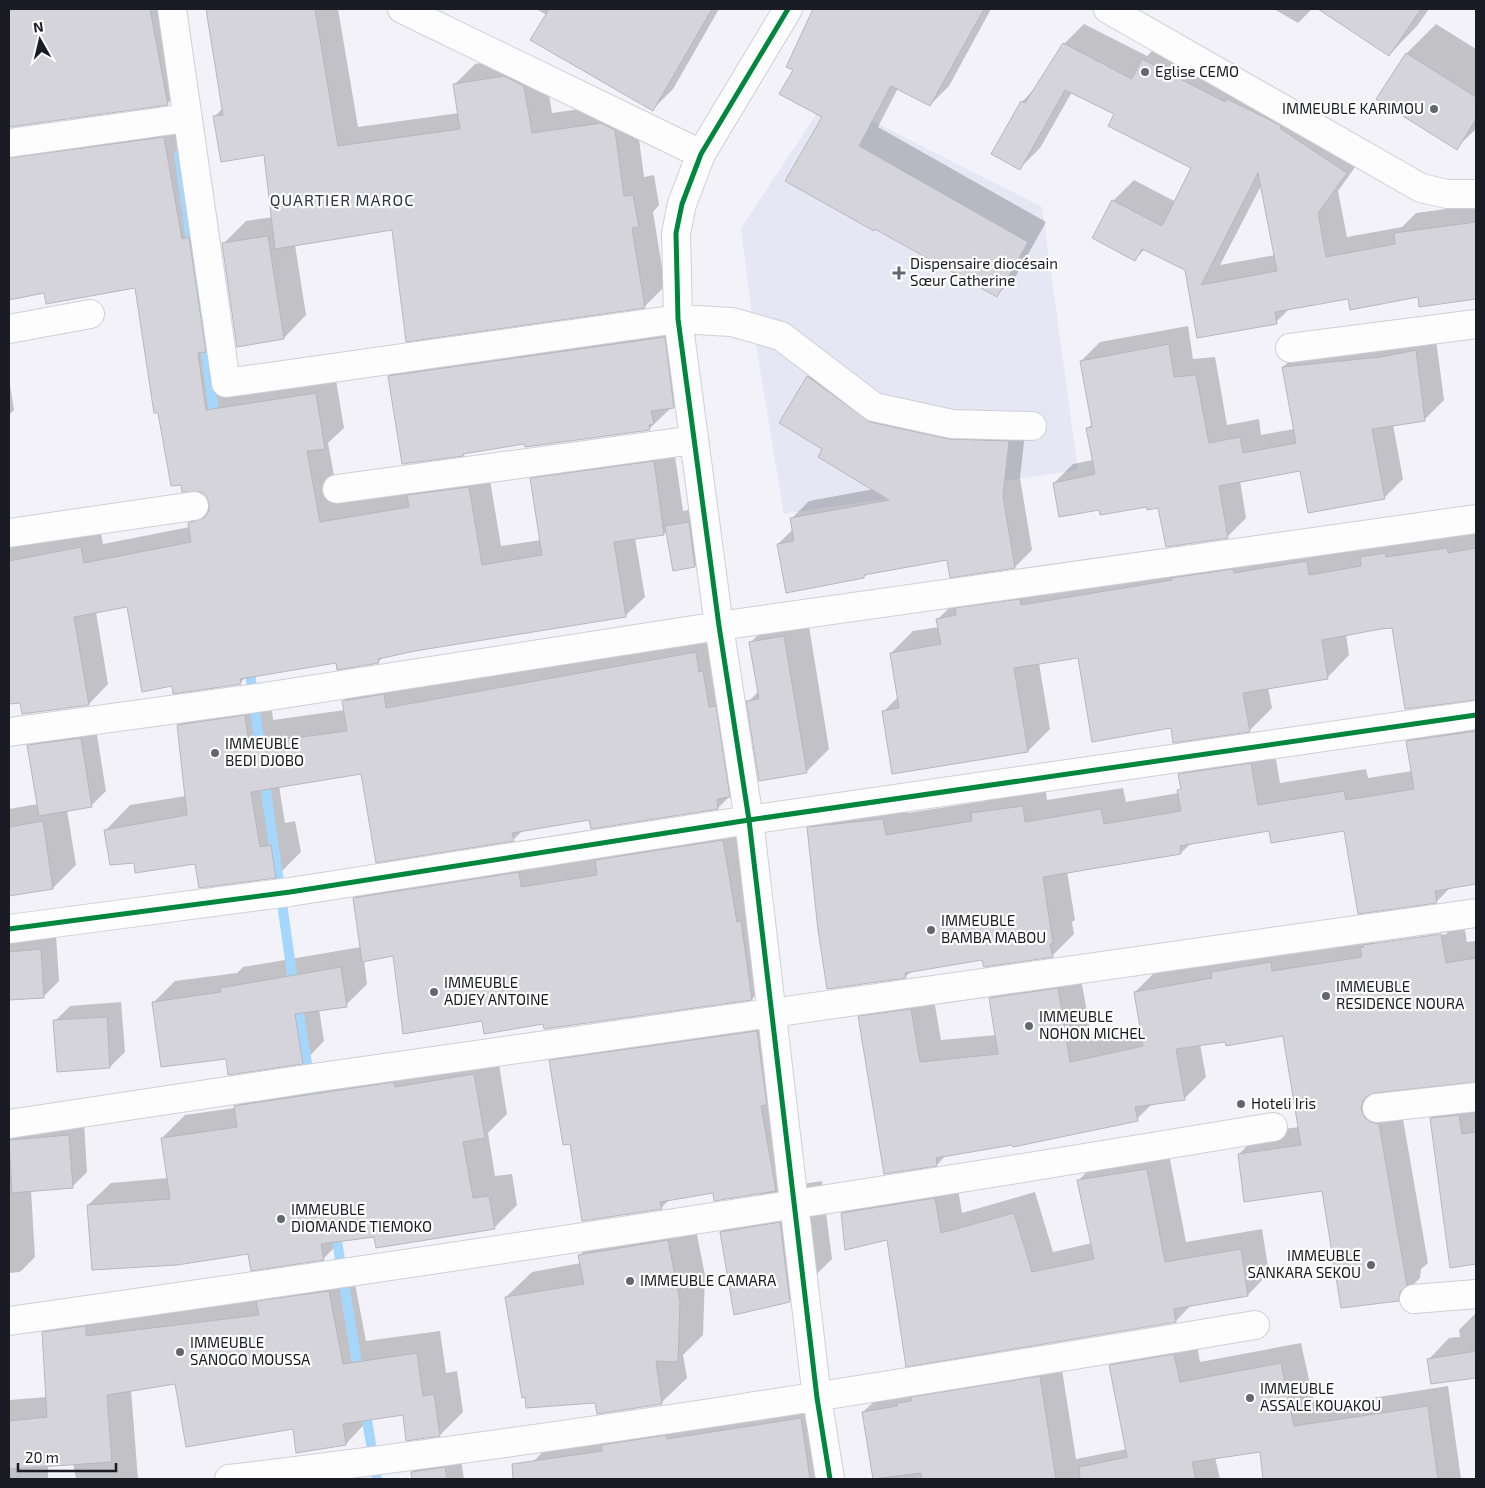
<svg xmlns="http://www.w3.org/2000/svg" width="1485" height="1488" font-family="'Exo 2',sans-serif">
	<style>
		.built { fill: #e6e7f5 }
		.shadow { fill: #0003; fill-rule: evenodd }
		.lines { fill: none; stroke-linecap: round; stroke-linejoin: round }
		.stream { stroke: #a4d7fb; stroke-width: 10 }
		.building { fill: #d6d4db; stroke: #b8b6be; fill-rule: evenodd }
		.minor-casing { stroke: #cfcfd8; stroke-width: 30 }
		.minor { stroke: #fdfdfe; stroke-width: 28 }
		.cycleway-casing { stroke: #fefefe; stroke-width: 8 }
		.cycleway { stroke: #00873e; stroke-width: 5 }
		.poi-dot { fill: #66666f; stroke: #fefefe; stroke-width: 2 }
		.labels { text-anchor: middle; stroke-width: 4.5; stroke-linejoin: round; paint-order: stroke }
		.poi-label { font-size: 15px; fill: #1b1b25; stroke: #fefefe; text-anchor: start }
		.neighbourhood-label { font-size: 16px; letter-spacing: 1px; fill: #333449; stroke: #fefefe }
	</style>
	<rect width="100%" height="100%" fill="#f2f2f8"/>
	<!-- built -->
	<path class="built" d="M 827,98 L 1042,207 L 1078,470 L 784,514 L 755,339 L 741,228 Z"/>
	<!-- shadow -->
	<path class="shadow" d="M 9,9 L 174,9 L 188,83 L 167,104 L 9,115 Z
		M 207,9 L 338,9 L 358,127 L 459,113 L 454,85 L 475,64 L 525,56 L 544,65 L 552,113 L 622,103 L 635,109 L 644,177 L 654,175 L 659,205 L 653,212 L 665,286 L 644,307 L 393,229 L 295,245 L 306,315 L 284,338 L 223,244 L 246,221 L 273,217 L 265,153 L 214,117 L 223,108 Z
		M 536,9 L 719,9 L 673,89 L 653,109 L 547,15 Z
		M 822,9 L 991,9 L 949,86 L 930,105 L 898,88 L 878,127 L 1046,222 L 1016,276 L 997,295 L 824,116 L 794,70 L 807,23 Z
		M 1274,9 L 1312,9 L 1298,23 Z
		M 1320,9 L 1429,9 L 1417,26 L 1389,55 Z
		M 1084,24 L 1147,56 L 1164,39 L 1366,152 L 1338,191 L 1347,237 L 1402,227 L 1416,213 L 1476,205 L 1476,298 L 1420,306 L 1419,296 L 1349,297 L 1290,308 L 1276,322 L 1198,337 L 1186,269 L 1145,249 L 1135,259 L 1113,201 L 1134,180 L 1176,202 L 1193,168 L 1115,114 L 1072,92 L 1040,148 L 1019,169 L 1022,102 L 1036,87 L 1064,44 ZM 1262,184 L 1275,255 L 1220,265 Z
		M 1436,24 L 1476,49 L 1476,129 L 1456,148 L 1407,53 Z
		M 184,118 L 226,391 L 335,374 L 344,428 L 328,443 L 339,503 L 413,491 L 488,468 L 501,546 L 541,540 L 531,479 L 551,459 L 673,442 L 683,511 L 704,507 L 710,551 L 695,566 L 667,531 L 664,534 L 635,538 L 645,597 L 625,616 L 415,650 L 384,656 L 378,662 L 337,661 L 247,676 L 240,683 L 174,685 L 128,606 L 96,612 L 108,684 L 89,704 L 23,713 L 22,702 L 9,703 L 9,538 L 100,528 L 103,544 L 190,527 L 189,523 L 210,503 L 136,286 L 45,292 L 9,299 L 9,150 Z
		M 685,316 L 695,385 L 649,429 L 525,442 L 466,452 L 463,455 L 389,376 L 410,355 Z
		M 1188,326 L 1193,359 L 1215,357 L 1227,425 L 1259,419 L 1261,435 L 1294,429 L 1283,367 L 1302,348 L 1435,332 L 1444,400 L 1425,419 L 1393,425 L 1403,479 L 1384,498 L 1301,470 L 1240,481 L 1246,518 L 1227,537 L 1159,506 L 1100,509 L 1054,483 L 1073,464 L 1093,460 L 1087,429 L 1093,423 L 1081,361 L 1100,342 Z
		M 826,359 L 888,405 L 1026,424 L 1020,478 L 1032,550 L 1015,567 L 948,558 L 868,573 L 864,577 L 778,544 L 793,529 L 791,519 L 809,501 L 874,489 L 824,449 L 780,422 L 808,377 Z
		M 9,378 L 14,410 L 9,415 Z
		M 1476,530 L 1476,697 L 1406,708 L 1393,627 L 1346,635 L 1349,655 L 1327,678 L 1268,687 L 1272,708 L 1249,731 L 1172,727 L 1079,656 L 1039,663 L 1050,729 L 1028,751 L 883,712 L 898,697 L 891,653 L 913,631 L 939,627 L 938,619 L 960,597 Z
		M 807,614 L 829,749 L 806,772 L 748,702 L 759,691 L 751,642 L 773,619 Z
		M 720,628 L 743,783 L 718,808 L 590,818 L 523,830 L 513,840 L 362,772 L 279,786 L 285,823 L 295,821 L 301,852 L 276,877 L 196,863 L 135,862 L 106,830 L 130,805 L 186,796 L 178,725 L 203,700 L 270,691 L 273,720 L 345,710 L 344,701 L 369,676 Z
		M 1476,712 L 1476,883 L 1450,888 L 1436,902 L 1345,830 L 1270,830 L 1191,843 L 1181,853 L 1067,871 L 1075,920 L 1072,922 L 1074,934 L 1052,956 L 984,959 L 912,971 L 905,977 L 809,828 L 831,806 L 905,797 L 908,813 L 985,801 L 994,792 L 1045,784 L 1047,800 L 1123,788 L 1126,802 L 1179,793 L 1182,787 L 1180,774 L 1202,752 L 1273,742 L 1280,783 L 1366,769 L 1368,778 L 1412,771 L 1407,741 L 1430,719 Z
		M 95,723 L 106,791 L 91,806 L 67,810 L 76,865 L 53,888 L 9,895 L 9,809 L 38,804 L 29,746 L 44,731 Z
		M 744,820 L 773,978 L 752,999 L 544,1022 L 483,1019 L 394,955 L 364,960 L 367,984 L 346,1005 L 319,1009 L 324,1041 L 303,1063 L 230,1074 L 227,1057 L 154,1002 L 175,981 L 237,973 L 243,967 L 361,947 L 355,898 L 376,877 L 539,852 L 542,867 L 599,858 L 617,840 Z
		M 1462,913 L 1467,942 L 1476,941 L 1476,1080 L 1384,1090 L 1386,1095 L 1400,1102 L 1428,1263 L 1421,1269 L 1420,1278 L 1398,1300 L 1323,1190 L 1239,1154 L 1261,1132 L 1299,1127 L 1284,1035 L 1200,1044 L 1206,1077 L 1184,1099 L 1153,1103 L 1137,1119 L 946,1155 L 937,1165 L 859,1017 L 881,995 L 932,988 L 941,1040 L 996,1035 L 990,998 L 1012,977 L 1079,967 L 1092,1041 L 1142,1030 L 1135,992 L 1157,970 ZM 1447,932 L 1447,934 L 1372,945 L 1375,942 Z
		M 56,935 L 59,981 L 44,996 L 9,999 L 9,938 Z
		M 121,1002 L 125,1052 L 110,1067 L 55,1021 L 70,1006 Z
		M 780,1008 L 799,1167 L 778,1188 L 822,1181 L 832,1259 L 789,1301 L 721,1232 L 761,1193 L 714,1192 L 670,1199 L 661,1208 L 571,1143 L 551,1061 L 574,1038 Z
		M 497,1052 L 507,1114 L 488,1133 L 495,1176 L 512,1174 L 517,1205 L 494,1228 L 342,1240 L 323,1259 L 249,1253 L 88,1205 L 111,1183 L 168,1178 L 162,1138 L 185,1115 L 235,1108 L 258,1084 Z
		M 1476,1095 L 1476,1263 L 1451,1267 L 1431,1118 L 1451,1098 Z
		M 84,1121 L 87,1172 L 72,1187 L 31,1190 L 35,1257 L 20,1272 L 9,1273 L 9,1126 Z
		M 1168,1149 L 1186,1242 L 1262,1229 L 1269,1273 L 1248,1295 L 1192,1304 L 1176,1321 L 888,1238 L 842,1213 L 863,1192 L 956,1177 L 962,1213 L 1035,1192 L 1053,1252 L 1092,1243 L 1078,1181 L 1099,1159 Z
		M 693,1215 L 705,1275 L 703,1335 L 683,1355 L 687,1378 L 661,1403 L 596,1402 L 526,1396 L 506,1297 L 532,1272 L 581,1263 L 580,1255 L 605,1230 Z
		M 352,1268 L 366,1341 L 440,1331 L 446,1373 L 457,1371 L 463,1412 L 440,1435 L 404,1414 L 369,1419 L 346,1444 L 294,1427 L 176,1383 L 131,1390 L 138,1479 L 76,1479 L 73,1463 L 48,1465 L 48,1479 L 9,1479 L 9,1391 L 10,1400 L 47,1397 L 43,1333 L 66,1309 Z
		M 1476,1313 L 1476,1377 L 1432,1383 L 1429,1359 L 1449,1338 L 1460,1337 L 1459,1330 Z
		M 1195,1334 L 1200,1362 L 1301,1343 L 1315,1407 L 1448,1386 L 1461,1479 L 1265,1479 L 1261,1451 L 1215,1457 L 1220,1479 L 874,1479 L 863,1412 L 884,1392 L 1060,1357 L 1076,1459 L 1127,1449 L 1111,1365 L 1131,1345 Z
		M 824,1396 L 825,1479 L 535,1479 L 533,1462 L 555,1439 Z
		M 460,1453 L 464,1479 L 413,1479 L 412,1472 L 427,1457 Z"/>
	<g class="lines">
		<!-- stream -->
		<path class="stream" d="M 179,154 L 215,421
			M 249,665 L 261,755
			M 264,777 L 294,988
			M 297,1002 L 314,1106
			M 335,1229 L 359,1375
			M 365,1409 L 377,1479"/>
	</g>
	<!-- building -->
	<path class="building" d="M 9,9 L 150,9 L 168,105 L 9,127 Z
		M 206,9 L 315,9 L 338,146 L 460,129 L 453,84 L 504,76 L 524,86 L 532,133 L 601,123 L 615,130 L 624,196 L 633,195 L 639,227 L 632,228 L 645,308 L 406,342 L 392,230 L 275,249 L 264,155 L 221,162 L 213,116 L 223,115 Z
		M 549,9 L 712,9 L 653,111 L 530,40 Z
		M 813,9 L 984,9 L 930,106 L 891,86 L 859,146 L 1028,242 L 997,297 L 875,229 L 874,231 L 785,181 L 822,117 L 779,94 L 793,70 L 786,67 Z
		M 1318,9 L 1421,9 L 1389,56 Z
		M 1063,43 L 1132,79 L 1142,59 L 1225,102 L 1227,99 L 1280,125 L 1281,129 L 1347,173 L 1318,213 L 1326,257 L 1395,244 L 1394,233 L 1476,222 L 1476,299 L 1419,307 L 1418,297 L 1350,310 L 1348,299 L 1275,312 L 1277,324 L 1197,338 L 1185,270 L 1142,249 L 1135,261 L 1092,238 L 1112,200 L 1162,226 L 1191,168 L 1108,126 L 1114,114 L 1065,90 L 1020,170 L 991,154 L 1021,101 L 1025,103 ZM 1258,173 L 1277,271 L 1201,285 Z
		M 1406,53 L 1476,97 L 1476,119 L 1457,150 L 1376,99 Z
		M 164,137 L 182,239 L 189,237 L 206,352 L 198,353 L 206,410 L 316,393 L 325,449 L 307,451 L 320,522 L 409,507 L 407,495 L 469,487 L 482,565 L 542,555 L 530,478 L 654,461 L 664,535 L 614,542 L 626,617 L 415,651 L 378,659 L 379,663 L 337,670 L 336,663 L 240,679 L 241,684 L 173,694 L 172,686 L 142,692 L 127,607 L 74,617 L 89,705 L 22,714 L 20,703 L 9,704 L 9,561 L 81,547 L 84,563 L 191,542 L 188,523 L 204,518 L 209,511 L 209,504 L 207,497 L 200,492 L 182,492 L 181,485 L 171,486 L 158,413 L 154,413 L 135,288 L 46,304 L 44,293 L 9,300 L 9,158 Z
		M 268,236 L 284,339 L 237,347 L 222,243 Z
		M 665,337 L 674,408 L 651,411 L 654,424 L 649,425 L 650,430 L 525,447 L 524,444 L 463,454 L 464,456 L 402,464 L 388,376 Z
		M 1169,344 L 1174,377 L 1196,375 L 1209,443 L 1240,437 L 1243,453 L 1296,443 L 1282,367 L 1381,357 L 1416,350 L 1425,421 L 1372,429 L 1385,499 L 1308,513 L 1300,471 L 1219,486 L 1228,538 L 1166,547 L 1158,508 L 1147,510 L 1147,507 L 1100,515 L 1099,510 L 1059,517 L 1053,483 L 1095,474 L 1086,428 L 1092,427 L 1080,361 Z
		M 807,376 L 870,422 L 949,439 L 1009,441 L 1003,496 L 1015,568 L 950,578 L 947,560 L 864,575 L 864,578 L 786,593 L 777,544 L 794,541 L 790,518 L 889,500 L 818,457 L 822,449 L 779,423 Z
		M 689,522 L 695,567 L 673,571 L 665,526 Z
		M 1447,548 L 1448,553 L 1476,548 L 1476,700 L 1405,709 L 1392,628 L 1381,629 L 1322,640 L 1328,679 L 1243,693 L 1250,732 L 1173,743 L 1171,728 L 1092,742 L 1078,658 L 1014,668 L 1028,752 L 892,774 L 882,711 L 899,708 L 890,653 L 941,644 L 936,619 L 956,615 L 955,608 L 1020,599 L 1021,605 L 1172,580 L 1171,578 L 1233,569 L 1234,573 L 1307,561 L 1309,575 L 1361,566 L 1360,557 L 1385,553 L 1386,557 Z
		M 784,636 L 807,773 L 759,781 L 746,701 L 759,699 L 749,642 Z
		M 696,652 L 699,672 L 703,671 L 709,707 L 716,706 L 730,797 L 717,799 L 718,809 L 591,829 L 589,820 L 512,833 L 514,841 L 376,863 L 361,774 L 251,792 L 260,847 L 271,845 L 276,878 L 199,888 L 195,864 L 135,873 L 134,863 L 110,865 L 104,830 L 187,815 L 177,725 L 245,715 L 249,744 L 347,731 L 342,701 L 384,694 L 386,708 Z
		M 1476,731 L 1476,884 L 1435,891 L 1437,903 L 1358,914 L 1344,831 L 1271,843 L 1269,831 L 1180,846 L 1181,854 L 1043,877 L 1053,943 L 1050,944 L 1053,957 L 984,967 L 982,960 L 905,973 L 906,978 L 827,989 L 818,930 L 807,827 L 883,819 L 886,835 L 972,821 L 971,813 L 1023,806 L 1025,822 L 1101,809 L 1104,824 L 1181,811 L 1177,790 L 1181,789 L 1178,774 L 1251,763 L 1258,805 L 1344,791 L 1346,800 L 1414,789 L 1406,741 Z
		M 81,738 L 92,807 L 39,816 L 27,745 Z
		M 43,821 L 53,889 L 9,896 L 9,827 Z
		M 723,840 L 737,922 L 741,921 L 752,1000 L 544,1029 L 543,1024 L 484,1034 L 482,1021 L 403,1034 L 393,956 L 362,962 L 353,898 L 519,872 L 521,887 L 597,875 L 595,860 Z
		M 1441,934 L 1446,963 L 1476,958 L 1476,1082 L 1375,1093 L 1367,1096 L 1363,1101 L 1361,1109 L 1365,1118 L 1371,1122 L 1379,1124 L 1407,1286 L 1400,1292 L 1399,1301 L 1341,1308 L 1322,1191 L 1244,1202 L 1238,1154 L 1301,1145 L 1283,1036 L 1226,1046 L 1225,1042 L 1176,1049 L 1185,1100 L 1135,1107 L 1138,1121 L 1013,1147 L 1012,1145 L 936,1158 L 937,1166 L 884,1174 L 858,1016 L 911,1009 L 920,1062 L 998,1054 L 989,998 L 1058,988 L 1070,1062 L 1143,1046 L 1134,992 L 1212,978 L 1211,972 L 1271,962 L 1272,971 L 1362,957 L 1360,948 L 1364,947 L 1363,945 Z
		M 41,949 L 44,998 L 9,1000 L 9,952 Z
		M 341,967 L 347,1007 L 295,1014 L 303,1064 L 228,1075 L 226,1059 L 161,1067 L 152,1002 L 221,992 L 220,988 Z
		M 107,1017 L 110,1068 L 57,1072 L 53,1020 Z
		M 757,1031 L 767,1105 L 761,1106 L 776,1191 L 714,1201 L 713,1193 L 660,1202 L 662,1209 L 582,1221 L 570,1144 L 563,1145 L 549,1060 Z
		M 474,1074 L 485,1138 L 463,1142 L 473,1198 L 489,1196 L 495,1229 L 376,1248 L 374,1237 L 321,1244 L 324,1260 L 251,1271 L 248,1254 L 177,1265 L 92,1270 L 87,1205 L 170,1199 L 161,1138 L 237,1127 L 234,1106 L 394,1082 L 395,1087 Z
		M 1459,1115 L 1462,1134 L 1476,1132 L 1476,1264 L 1450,1268 L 1430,1118 Z
		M 69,1135 L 73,1188 L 12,1193 L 9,1140 Z
		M 1147,1169 L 1165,1262 L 1241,1249 L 1248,1296 L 1174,1309 L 1176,1322 L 906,1367 L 887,1240 L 845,1250 L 841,1213 L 935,1198 L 941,1233 L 1014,1213 L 1032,1272 L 1094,1259 L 1077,1180 Z
		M 780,1222 L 790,1302 L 734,1315 L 720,1232 Z
		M 668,1240 L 680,1301 L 678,1362 L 656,1361 L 662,1404 L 597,1414 L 595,1403 L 526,1408 L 525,1397 L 522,1398 L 505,1297 L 584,1284 L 578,1255 Z
		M 329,1291 L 343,1364 L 417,1353 L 423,1396 L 434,1394 L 440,1436 L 406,1441 L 403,1415 L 343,1424 L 346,1445 L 296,1453 L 293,1429 L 186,1447 L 175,1384 L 107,1395 L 112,1462 L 9,1469 L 9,1421 L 47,1417 L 42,1332 L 86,1326 L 86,1336 L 259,1315 L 256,1301 Z
		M 1476,1351 L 1476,1378 L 1431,1384 L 1427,1359 Z
		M 1174,1354 L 1180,1382 L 1281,1363 L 1294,1426 L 1428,1406 L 1438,1479 L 1263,1479 L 1260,1452 L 1192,1462 L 1196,1479 L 1080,1479 L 1079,1467 L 1127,1457 L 1109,1365 Z
		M 1040,1376 L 1056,1479 L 922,1479 L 921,1473 L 873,1479 L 862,1412 L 897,1406 L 897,1403 L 911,1401 L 911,1397 Z
		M 801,1418 L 810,1479 L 513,1479 L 512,1464 L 602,1451 L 601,1445 L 666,1435 L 667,1439 Z
		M 445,1467 L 447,1479 L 412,1479 L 411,1472 Z"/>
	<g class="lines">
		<defs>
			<path id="minor" d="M 172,9 L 226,383 L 678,319 L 732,322 L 781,336 L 874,407 L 952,424 L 1032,426
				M 402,9 L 701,154
				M 788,9 L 701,154 L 682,204 L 676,233 L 678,319 L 719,626 L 749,820 L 817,1398 L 830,1479
				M 1108,9 L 1421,188 L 1447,194 L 1476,194
				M 9,143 L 187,118
				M 9,329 L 90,314
				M 1290,348 L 1476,324
				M 337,489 L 694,440
				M 9,533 L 194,506
				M 9,732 L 264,697 L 719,626 L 1476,519
				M 9,929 L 290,892 L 749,820 L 1476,715
				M 1377,1108 L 1476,1097
				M 9,1124 L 320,1077 L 1476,913
				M 1414,1299 L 1476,1294
				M 9,1321 C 431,1262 852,1197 1273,1127
				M 229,1479 C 573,1438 914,1382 1255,1325"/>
		</defs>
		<!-- minor casing -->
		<use href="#minor" class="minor-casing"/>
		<!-- minor -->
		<use href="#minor" class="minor"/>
		<defs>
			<path id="cycleway" d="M 788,9 L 701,154 L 682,204 L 676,233 L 678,319 L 719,626 L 749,820 L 817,1398 L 830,1479
				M 9,929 L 290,892 L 749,820 L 1476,715"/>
		</defs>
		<!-- cycleway casing -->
		<use href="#cycleway" class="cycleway-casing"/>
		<!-- cycleway -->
		<use href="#cycleway" class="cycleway"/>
	</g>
	<!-- markers -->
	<g class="poi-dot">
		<circle cx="1145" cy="72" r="5"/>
		<circle cx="1434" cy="109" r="5"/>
		<path d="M896.5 265.5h5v5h5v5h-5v5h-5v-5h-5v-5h5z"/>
		<circle cx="215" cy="753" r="5"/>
		<circle cx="931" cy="930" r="5"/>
		<circle cx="434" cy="992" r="5"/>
		<circle cx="1326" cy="996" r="5"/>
		<circle cx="1029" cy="1026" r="5"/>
		<circle cx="1241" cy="1104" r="5"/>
		<circle cx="281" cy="1219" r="5"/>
		<circle cx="1371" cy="1265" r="5"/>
		<circle cx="630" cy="1281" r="5"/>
		<circle cx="180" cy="1352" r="5"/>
		<circle cx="1250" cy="1398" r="5"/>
	</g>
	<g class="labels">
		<!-- poi labels -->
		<g class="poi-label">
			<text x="1155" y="77">Eglise CEMO</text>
			<text x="1424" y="114" text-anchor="end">IMMEUBLE KARIMOU</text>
			<text x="910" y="269">Dispensaire diocésain<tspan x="910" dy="17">Sœur Catherine</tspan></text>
			<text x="225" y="749">IMMEUBLE<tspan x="225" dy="17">BEDI DJOBO</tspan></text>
			<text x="941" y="926">IMMEUBLE<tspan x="941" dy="17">BAMBA MABOU</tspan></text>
			<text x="444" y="988">IMMEUBLE<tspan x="444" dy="17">ADJEY ANTOINE</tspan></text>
			<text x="1336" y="992">IMMEUBLE<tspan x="1336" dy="17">RESIDENCE NOURA</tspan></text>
			<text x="1039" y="1022">IMMEUBLE<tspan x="1039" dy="17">NOHON MICHEL</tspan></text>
			<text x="1251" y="1109">Hoteli Iris</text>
			<text x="291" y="1215">IMMEUBLE<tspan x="291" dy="17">DIOMANDE TIEMOKO</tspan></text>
			<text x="1361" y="1261" text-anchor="end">IMMEUBLE<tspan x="1361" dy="17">SANKARA SEKOU</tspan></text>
			<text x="640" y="1286">IMMEUBLE CAMARA</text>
			<text x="190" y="1348">IMMEUBLE<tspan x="190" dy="17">SANOGO MOUSSA</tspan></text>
			<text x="1260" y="1394">IMMEUBLE<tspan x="1260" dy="17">ASSALE KOUAKOU</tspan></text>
		</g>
		<!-- neighbourhood labels -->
		<g class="neighbourhood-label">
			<text x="342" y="206">QUARTIER MAROC</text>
		</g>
	</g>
	<!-- border -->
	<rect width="1485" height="1488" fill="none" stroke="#1b1b25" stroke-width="20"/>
	<!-- north arrow -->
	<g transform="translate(40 40) rotate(352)" stroke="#fefefe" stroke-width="4" paint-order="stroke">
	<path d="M0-4L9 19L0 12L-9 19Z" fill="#1b1b25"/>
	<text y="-8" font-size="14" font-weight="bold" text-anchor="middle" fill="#1b1b25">N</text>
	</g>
	<!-- scale -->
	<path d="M18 1463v8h98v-8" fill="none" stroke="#1b1b25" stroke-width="2.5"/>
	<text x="25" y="1463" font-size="15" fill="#1b1b25" stroke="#fefefe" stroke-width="4" paint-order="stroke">20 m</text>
</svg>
